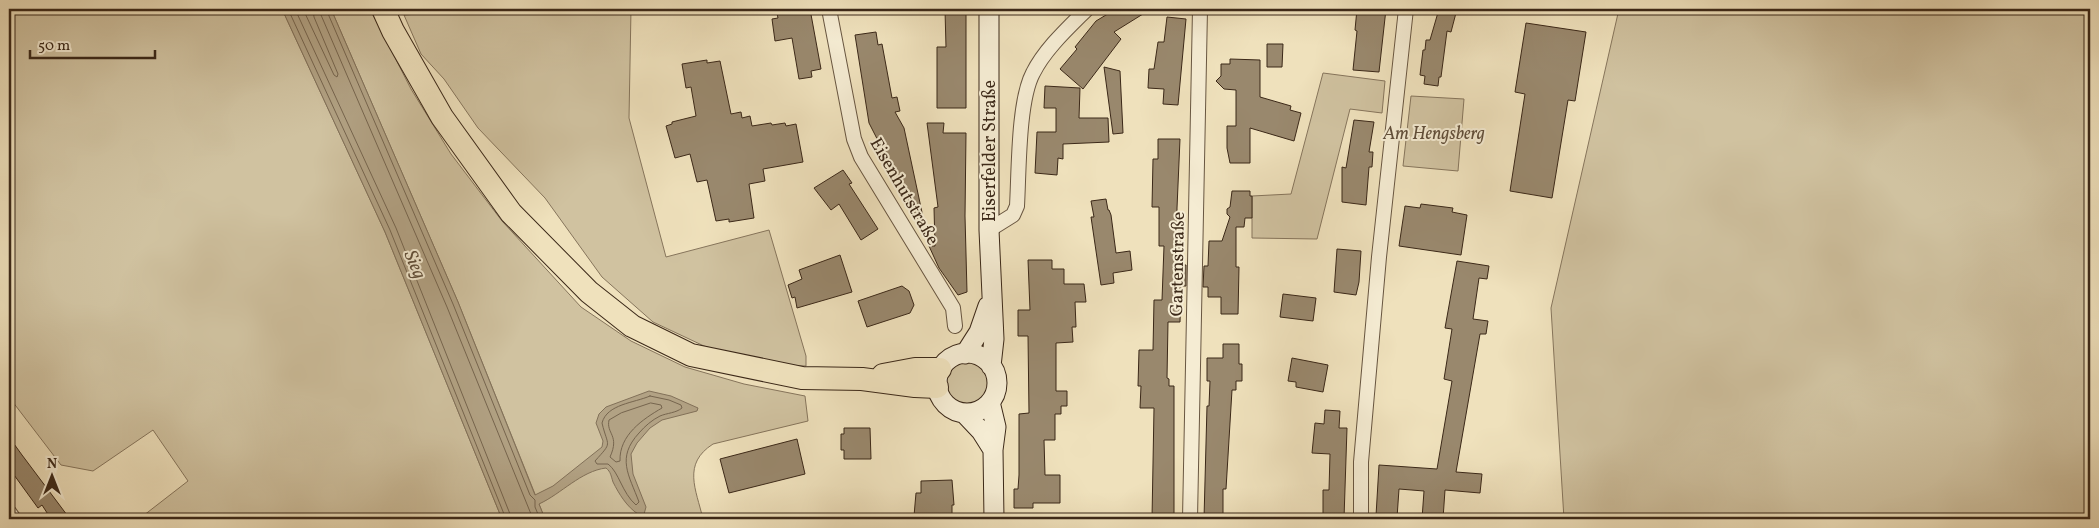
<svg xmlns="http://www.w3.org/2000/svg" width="2099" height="528" font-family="Vollkorn,serif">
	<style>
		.green { fill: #d0c2a0; stroke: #86755c }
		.water { fill: #b2a284; stroke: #827159 }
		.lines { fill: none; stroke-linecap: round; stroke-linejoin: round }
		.shore { stroke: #76654e; stroke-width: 1 }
		.building { fill: #99886d; stroke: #3b2818 }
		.minor-casing { stroke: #685641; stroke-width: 16 }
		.secondary-casing { stroke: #3b2818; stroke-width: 21 }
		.trunk-casing { stroke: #3b2818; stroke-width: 24 }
		.minor { stroke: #f5ecd3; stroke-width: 14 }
		.secondary { stroke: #f5ecd3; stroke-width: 19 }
		.trunk { stroke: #efe1bc; stroke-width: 22 }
		.labels { text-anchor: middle; stroke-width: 4; stroke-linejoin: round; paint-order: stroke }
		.park-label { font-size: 18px; font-style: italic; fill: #604e3a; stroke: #f5ecd3 }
		.street-label { font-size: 18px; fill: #3b2818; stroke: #f5ecd3 }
		.water-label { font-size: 19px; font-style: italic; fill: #5f4d38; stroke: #f5ecd3 }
	</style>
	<rect width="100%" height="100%" fill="#efe1bc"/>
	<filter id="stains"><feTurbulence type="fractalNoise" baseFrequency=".004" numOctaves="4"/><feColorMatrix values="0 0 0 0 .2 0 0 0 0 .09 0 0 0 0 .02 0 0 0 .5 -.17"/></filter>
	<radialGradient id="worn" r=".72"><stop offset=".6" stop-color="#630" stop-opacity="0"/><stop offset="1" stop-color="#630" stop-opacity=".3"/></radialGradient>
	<!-- green -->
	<path class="green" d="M 9,9 L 282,9 L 385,232 L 502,519 L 234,519 L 231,517 L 227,519 L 139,519 L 188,481 L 153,430 L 93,471 L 61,465 L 9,397 Z
		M 331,9 L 370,9 L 411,89 L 451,154 L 502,221 L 581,307 L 631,341 L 685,367 L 744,384 L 805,396 L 808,421 L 713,444 C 682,464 696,489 703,519 L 545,519 L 458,302 Z
		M 489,9 L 631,9 L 629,118 L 666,257 L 769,230 L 806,356 L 806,366 L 764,364 L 704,346 L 653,322 L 602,277 L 545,198 L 478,128 L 444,79 L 421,54 L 404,15 Z
		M 1619,9 L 2090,9 L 2090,519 L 1564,519 L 1551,308 Z
		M 1323,73 L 1385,81 L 1382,113 L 1350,109 L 1317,239 L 1252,238 L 1252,196 L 1291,194 Z
		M 1411,96 L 1464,99 L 1458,171 L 1403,166 Z
		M 958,355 C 973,355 986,355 993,371 C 1008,401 967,427 945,403 C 943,401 939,397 939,394 C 938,385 943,372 945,363 Z"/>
	<!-- water -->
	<path class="water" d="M 282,9 L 331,9 L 458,302 L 535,495 L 553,486 L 602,447 L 603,441 L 596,423 L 599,414 L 606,407 L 649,391 L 671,396 L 698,408 L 697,411 L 662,420 L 650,428 L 637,443 L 631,454 L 633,474 L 646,507 L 644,514 L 638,514 C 627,507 619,494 613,482 C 611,476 611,472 606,468 C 581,471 561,494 539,504 L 545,519 L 502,519 L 385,232 Z"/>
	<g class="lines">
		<!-- shore -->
		<path class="shore" d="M 288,9 L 390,230 L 506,519
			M 295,9 L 396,228 L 512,519
			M 303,9 L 334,75 L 337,77 L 338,74 L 314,17 L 313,9
			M 320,9 L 321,15 L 447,307 L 533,519
			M 326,9 L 453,304 L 530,495 L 535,500 L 535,507 L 540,519
			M 650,396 L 669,400 L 681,405 L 682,408 C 676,413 667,413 660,416 C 652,420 645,426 639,433 C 616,458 629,475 639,502 L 636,505 C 622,493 619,472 608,464 L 597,464 L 595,461 C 613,441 608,448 602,423 C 607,404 634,403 650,396 Z
			M 651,403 L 661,405 L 662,408 C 643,419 619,435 620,461 L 616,462 L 610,457 C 620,435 606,434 609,420 L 621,413 Z"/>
	</g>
	<!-- building -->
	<path class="building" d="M 776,9 L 810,9 L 821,69 L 811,71 L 812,77 L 799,79 L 792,38 L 775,41 L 772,19 L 778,18 Z
		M 1116,9 L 1151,9 L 1114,32 L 1121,39 L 1083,89 L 1060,69 L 1077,49 L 1075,47 L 1096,21 Z
		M 1357,9 L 1386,9 L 1379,72 L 1353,70 L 1357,31 L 1355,30 Z
		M 1439,9 L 1457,9 L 1451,32 L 1447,31 L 1441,77 L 1439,77 L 1438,86 L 1424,84 L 1425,76 L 1420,75 L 1423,50 L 1425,50 L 1426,40 L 1430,40 Z
		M 945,10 L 966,10 L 966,108 L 937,108 L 937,47 L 946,47 Z
		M 1167,17 L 1186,19 L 1178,105 L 1163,104 L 1164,89 L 1148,88 L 1149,69 L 1154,69 L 1158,42 L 1164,42 Z
		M 1526,23 L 1586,32 L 1575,101 L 1568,100 L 1552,198 L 1510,191 L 1525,94 L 1515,92 Z
		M 876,32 L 878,45 L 882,44 L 892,98 L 897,97 L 900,111 L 895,112 L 904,128 L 923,217 L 918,219 L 869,123 L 855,35 Z
		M 1267,44 L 1283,44 L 1282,67 L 1267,67 Z
		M 1230,59 L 1260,60 L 1260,97 L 1291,106 L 1290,110 L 1301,113 L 1294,141 L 1250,128 L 1250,163 L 1230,163 L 1227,148 L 1227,126 L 1236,126 L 1236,90 L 1224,89 L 1216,81 L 1221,76 L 1221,64 L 1230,64 Z
		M 707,60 L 707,63 L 720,61 L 731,114 L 741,112 L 742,118 L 750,116 L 752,126 L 771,123 L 772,125 L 785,123 L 786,126 L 796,124 L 803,162 L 763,169 L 765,181 L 749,184 L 754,218 L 729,222 L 729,219 L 716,221 L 707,180 L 697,182 L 690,154 L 675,158 L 666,126 L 672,124 L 672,122 L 696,116 L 691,87 L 686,88 L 682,64 Z
		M 1104,67 L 1120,71 L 1123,133 L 1113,134 Z
		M 1045,86 L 1080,88 L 1079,118 L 1108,118 L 1109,142 L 1063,144 L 1063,159 L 1058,158 L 1057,175 L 1035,173 L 1037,132 L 1056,132 L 1056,108 L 1044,108 Z
		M 1354,120 L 1374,122 L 1369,152 L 1373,152 L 1372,167 L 1369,167 L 1366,205 L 1342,202 L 1342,167 L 1346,168 Z
		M 927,123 L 944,123 L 943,133 L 966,133 L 965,216 L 967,292 L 958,295 L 939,268 L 929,246 L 935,246 L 934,208 L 938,207 Z
		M 1158,139 L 1180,139 L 1177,208 L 1177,221 L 1182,222 L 1181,265 L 1186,265 L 1186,286 L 1181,286 L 1180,322 L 1168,322 L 1167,378 L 1169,379 L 1169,386 L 1174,386 L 1174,519 L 1152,519 L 1154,408 L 1140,408 L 1141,386 L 1138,386 L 1139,350 L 1153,350 L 1154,300 L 1162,300 L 1164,246 L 1159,246 L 1159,207 L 1152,207 L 1153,159 L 1158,159 Z
		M 843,170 L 852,183 L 849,184 L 878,229 L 861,240 L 839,204 L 831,210 L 814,188 Z
		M 1232,191 L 1250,191 L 1250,196 L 1252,196 L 1252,218 L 1245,218 L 1244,227 L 1236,227 L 1236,267 L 1239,267 L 1238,314 L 1221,314 L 1221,297 L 1208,297 L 1208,287 L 1203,287 L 1204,266 L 1208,266 L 1209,241 L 1222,241 L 1230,217 L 1227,214 L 1227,209 L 1230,207 Z
		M 1106,199 L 1108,210 L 1109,210 L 1111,215 L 1116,253 L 1130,251 L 1132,270 L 1113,273 L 1114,283 L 1101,285 L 1091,217 L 1094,217 L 1091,201 Z
		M 1421,204 L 1453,208 L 1452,212 L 1467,215 L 1461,255 L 1399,246 L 1405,206 L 1420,208 Z
		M 1337,249 L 1361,251 L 1359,282 L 1356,295 L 1334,292 Z
		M 840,255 L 852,292 L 797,308 L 795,297 L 792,298 L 788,285 L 802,279 L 799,270 Z
		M 1028,260 L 1052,260 L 1052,269 L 1064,269 L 1064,284 L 1084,284 L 1086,302 L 1075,302 L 1076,327 L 1072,327 L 1073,342 L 1056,343 L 1056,391 L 1067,391 L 1067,406 L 1061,406 L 1061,414 L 1055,414 L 1055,440 L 1044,440 L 1045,475 L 1060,475 L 1060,503 L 1033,503 L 1033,508 L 1014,508 L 1014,489 L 1018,489 L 1019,475 L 1019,414 L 1029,413 L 1028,336 L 1018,336 L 1018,310 L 1030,310 Z
		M 1457,261 L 1489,266 L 1487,279 L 1479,278 L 1473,319 L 1488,321 L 1486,334 L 1480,334 L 1456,472 L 1482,474 L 1480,493 L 1445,490 L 1443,519 L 1422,519 L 1424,491 L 1399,489 L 1397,518 L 1376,516 L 1379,465 L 1437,469 L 1452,381 L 1444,379 L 1452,329 L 1445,328 Z
		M 902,286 L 909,291 L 914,305 L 910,313 L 867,327 L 858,301 Z
		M 1283,294 L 1316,298 L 1313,321 L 1280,317 Z
		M 1223,344 L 1239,344 L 1239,364 L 1242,364 L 1242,381 L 1236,381 L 1236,390 L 1232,390 L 1226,489 L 1223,489 L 1223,519 L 1204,519 L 1207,406 L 1209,406 L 1210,381 L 1207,381 L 1207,358 L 1223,358 Z
		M 1292,358 L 1328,365 L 1323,392 L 1296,387 L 1296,382 L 1288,381 Z
		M 1325,410 L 1340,411 L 1339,428 L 1347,428 L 1344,519 L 1323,519 L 1323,490 L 1329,490 L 1330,454 L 1312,453 L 1315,423 L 1324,424 Z
		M 844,428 L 870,428 L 871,459 L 844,459 L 844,450 L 841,450 L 841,434 L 844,434 Z
		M 9,437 L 22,455 L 70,519 L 51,519 L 42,505 L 38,508 L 9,468 Z
		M 797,439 L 805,474 L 729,493 L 720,459 Z
		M 952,480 L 954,505 L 952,505 L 952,516 L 914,516 L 916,493 L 921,493 L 921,481 Z"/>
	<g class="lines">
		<defs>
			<path id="minor" d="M 829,9 L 854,139 L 861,157 L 953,308 L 955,326
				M 989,230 L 1013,215 L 1017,206 C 1019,172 1018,101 1033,73 C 1045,49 1068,28 1087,9
				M 9,512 L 14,519
				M 1190,519 L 1200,9
				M 1361,519 L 1361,462 L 1379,257 L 1406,9"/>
			<path id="secondary" d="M 989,9 L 989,230 L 994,339 L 991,366
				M937 383a30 30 0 1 1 60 0a30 30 0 1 1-60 0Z
				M 965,354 L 979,332 L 988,306
				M 990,402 L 996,427 L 993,450 L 994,519
				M 964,413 L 981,431 L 993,450"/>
			<path id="trunk" d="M 383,9 L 393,31 L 442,117 L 511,213 L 589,292 L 632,326 L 691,355 L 802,378 L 862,379 L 915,386 L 937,387
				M 883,375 L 915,369 L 940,369"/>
		</defs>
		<!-- minor casing -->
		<use href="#minor" class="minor-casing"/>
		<!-- secondary casing -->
		<use href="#secondary" class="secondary-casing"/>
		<!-- trunk casing -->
		<use href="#trunk" class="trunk-casing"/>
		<!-- minor -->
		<use href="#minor" class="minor"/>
		<!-- secondary -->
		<use href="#secondary" class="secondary"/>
		<!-- trunk -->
		<use href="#trunk" class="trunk"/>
	</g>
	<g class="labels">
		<!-- park labels -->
		<g class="park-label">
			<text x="1434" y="139">Am Hengsberg</text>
		</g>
		<!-- street labels -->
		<g class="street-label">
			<text transform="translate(989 151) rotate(-90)" y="6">Eiserfelder Straße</text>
			<text transform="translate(905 191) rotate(60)" y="6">Eisenhutstraße</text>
			<text transform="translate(1177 264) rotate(-89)" y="6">Gartenstraße</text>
		</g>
		<!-- water labels -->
		<g class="water-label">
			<text transform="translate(416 264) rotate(67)" y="7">Sieg</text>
		</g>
	</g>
	<!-- margin -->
	<rect width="2099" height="528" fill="none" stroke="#efe1bc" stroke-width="30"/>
	<rect x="10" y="10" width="2079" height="508" fill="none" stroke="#3b2818" stroke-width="2.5"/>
	<rect x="15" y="15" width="2069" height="498" fill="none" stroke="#3b2818"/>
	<!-- north arrow -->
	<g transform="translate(52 476)" stroke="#f5ecd3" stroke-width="4" paint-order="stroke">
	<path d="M0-4L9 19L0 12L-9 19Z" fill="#3b2818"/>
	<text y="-8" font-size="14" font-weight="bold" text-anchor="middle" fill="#3b2818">N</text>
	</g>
	<!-- scale -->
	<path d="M30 50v8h125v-8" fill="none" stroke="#3b2818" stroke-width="2.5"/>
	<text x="38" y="50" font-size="15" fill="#3b2818" stroke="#f5ecd3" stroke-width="4" paint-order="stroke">50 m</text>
	<rect width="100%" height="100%" filter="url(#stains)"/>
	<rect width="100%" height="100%" fill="url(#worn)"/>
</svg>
